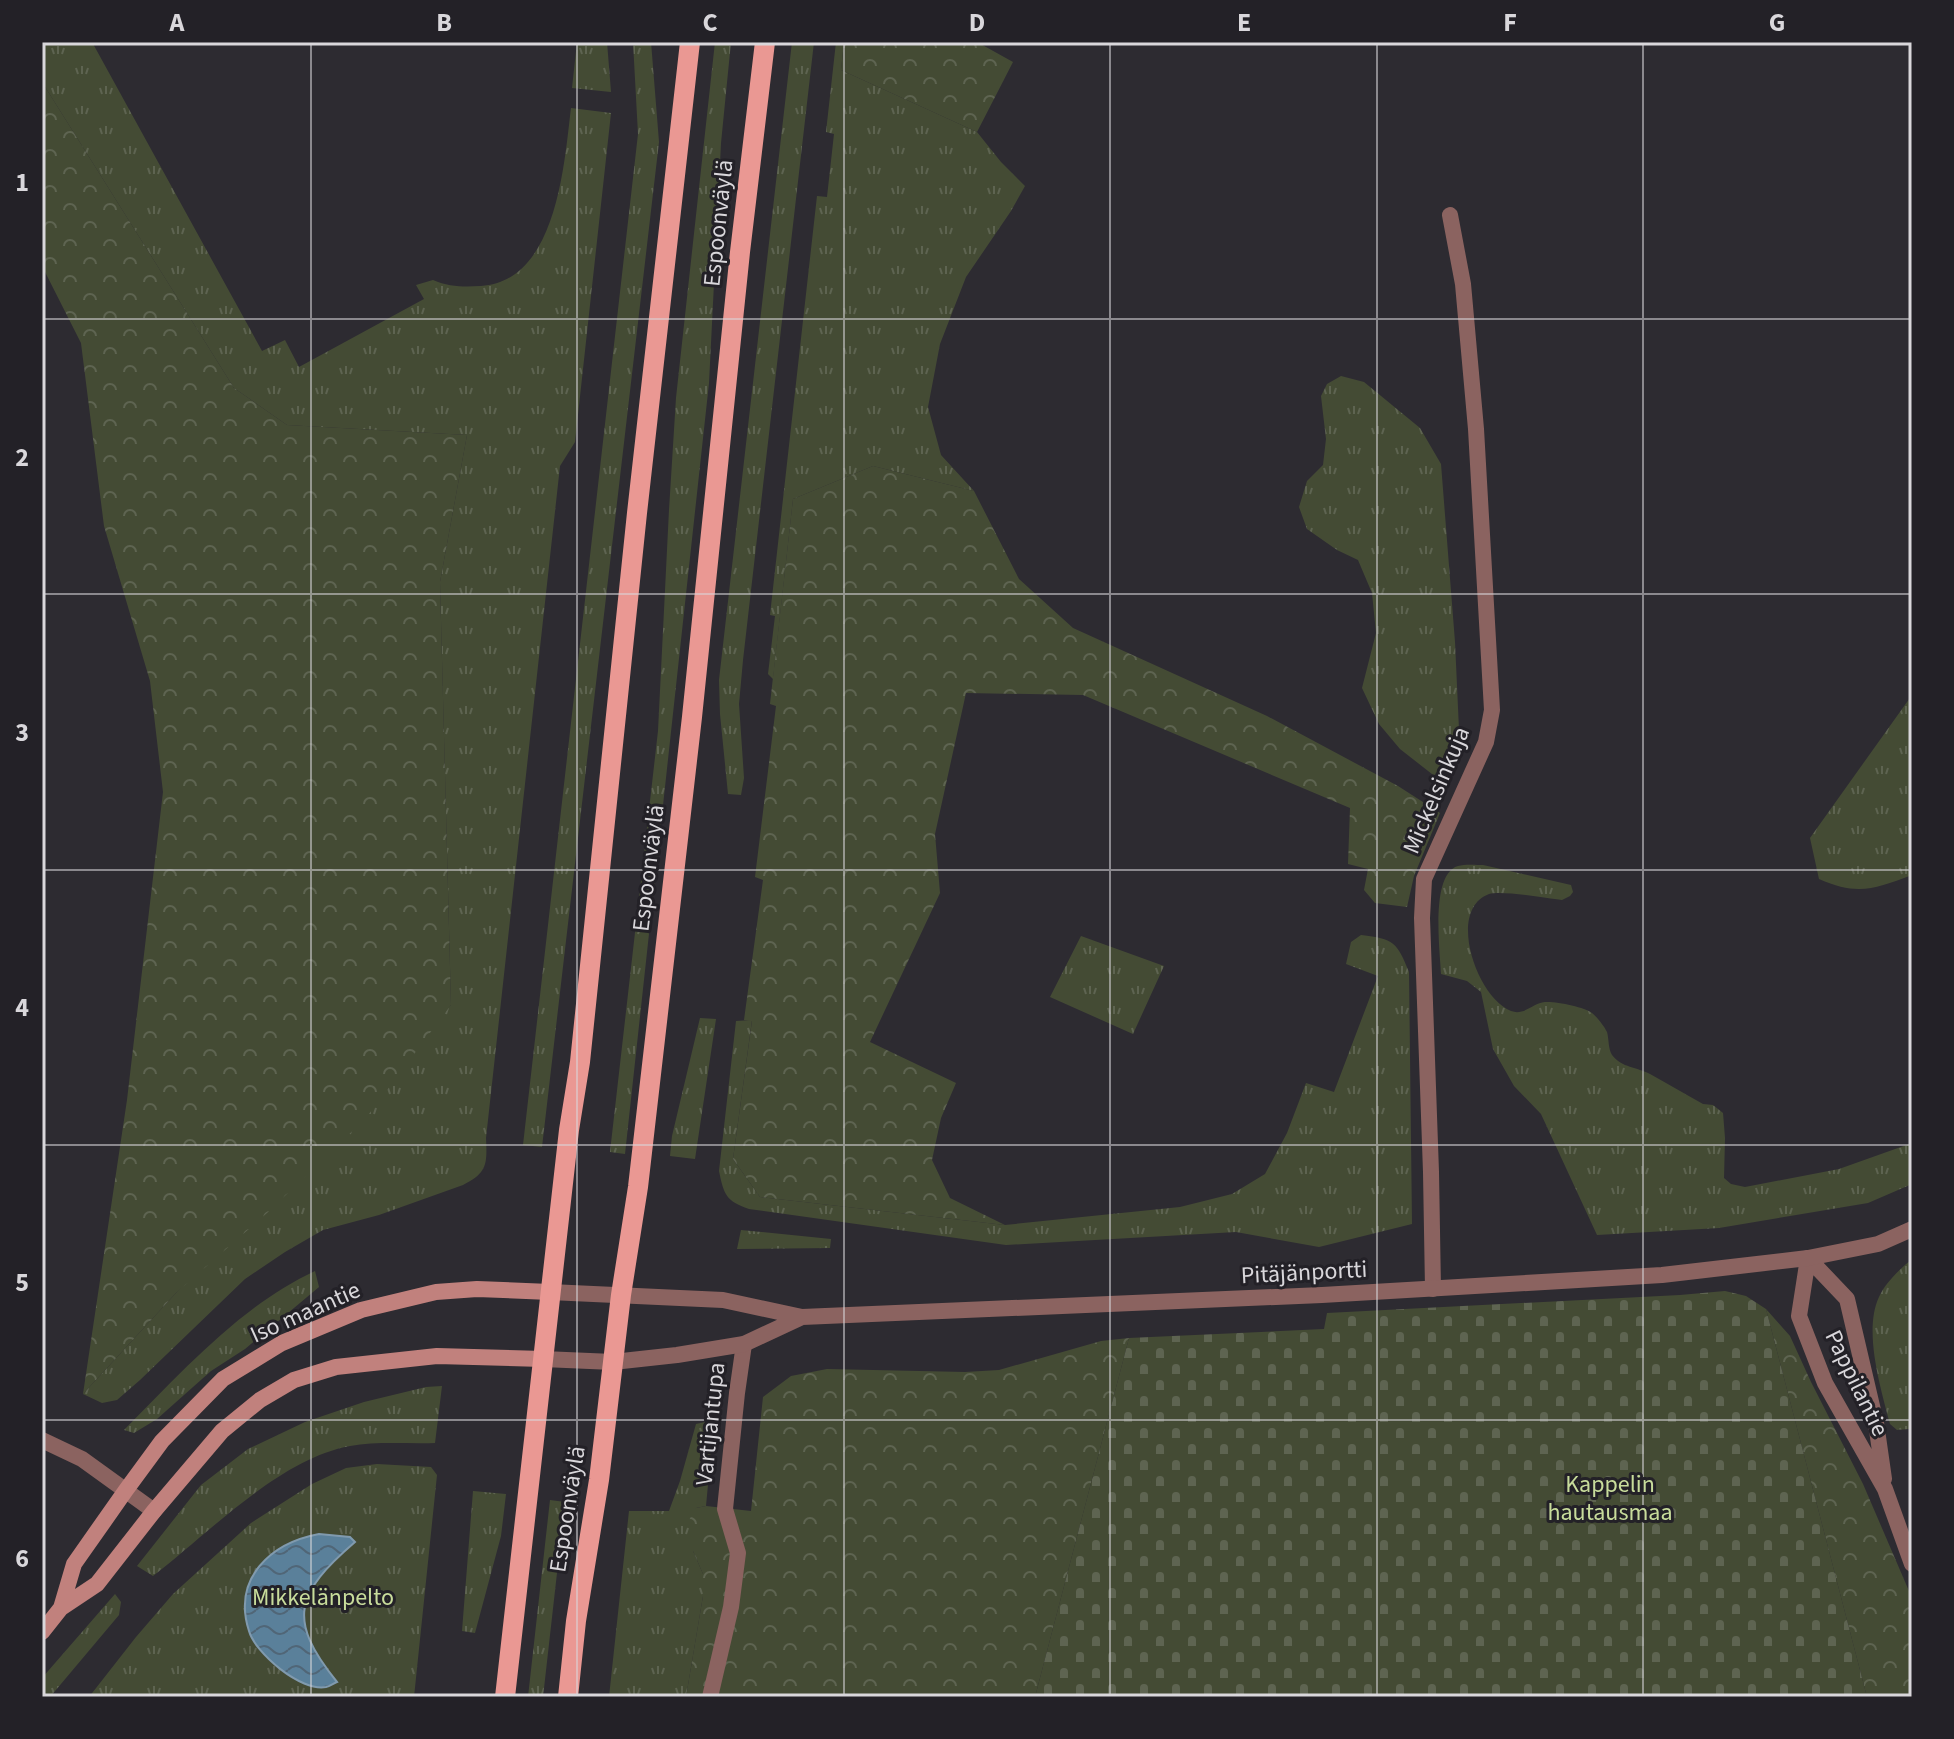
<svg xmlns="http://www.w3.org/2000/svg" width="1954" height="1739" font-family="'Source Sans 3',sans-serif">
	<style>
		.grass { fill: url(#grass-tufts) }
		.forest { fill: url(#forest-crowns) }
		.cemetery { fill: url(#cemetery-stones) }
		.water { fill: url(#water-waves); stroke: #809aae; stroke-width: 2 }
		.lines { fill: none; stroke-linecap: round; stroke-linejoin: round }
		.minor { stroke: #8b6360; stroke-width: 16 }
		.tertiary { stroke: #8b6360; stroke-width: 16 }
		.secondary { stroke: #c1817d; stroke-width: 16 }
		.primary { stroke: #ea9893; stroke-width: 20 }
		.grid { fill: none; stroke: #d9d7db; stroke-width: 2; stroke-opacity: 0.55 }
		.labels { text-anchor: middle; stroke-width: 6; stroke-linejoin: round; paint-order: stroke }
		.street-label { font-size: 24px; fill: #d9d7db; stroke: #232127 }
		.park-label { font-size: 24px; fill: #c8dc9b; stroke: #232127 }
		.neatline { fill: none; stroke: #d9d7db; stroke-width: 3 }
		.grid-label { font-size: 26px; text-anchor: middle; font-weight: bold; fill: #d9d7db }
	</style>
	<defs>
		<pattern id="grass-tufts" width="24" height="20" patternUnits="userSpaceOnUse" patternTransform="scale(2)"><rect width="24" height="20" fill="#444b34"/><path d="M3 7l-1-3M5 7V3M7 7l1-3M15 17l-1-3M17 17v-4M19 17l1-3" fill="none" stroke="#5e6451"/></pattern>
		<pattern id="forest-crowns" width="20" height="18" patternUnits="userSpaceOnUse" patternTransform="scale(2)"><rect width="20" height="18" fill="#444b34"/><path d="M2 6a3 3 0 1 1 6 0M12 15a3 3 0 1 1 6 0" fill="none" stroke="#5e6451"/></pattern>
		<pattern id="cemetery-stones" width="16" height="16" patternUnits="userSpaceOnUse" patternTransform="scale(2)"><rect width="16" height="16" fill="#444b34"/><path d="M2 7V4a2 2 0 0 1 4 0v3zM10 15v-3a2 2 0 0 1 4 0v3z" fill="#5e6451"/></pattern>
		<pattern id="water-waves" width="16" height="10" patternUnits="userSpaceOnUse" patternTransform="scale(2)"><rect width="16" height="10" fill="#5a809a"/><path d="M0 5q4-4 8 0t8 0" fill="none" stroke="#506677"/></pattern>
	</defs>
	<rect width="100%" height="100%" fill="#2d2b31"/>
	<!-- grass -->
	<path class="grass" d="M 42,42 L 92,42 L 262,351 L 285,340 L 299,367 L 424,299 L 416,285 L 433,280 C 449,287 464,287 481,286 C 557,281 564,165 571,108 L 611,113 L 575,442 L 560,466 L 486,1138 C 487,1163 488,1173 463,1185 L 379,1215 L 323,1230 L 285,1252 L 245,1279 L 140,1380 L 117,1400 L 102,1403 L 83,1394 L 176,1293 L 451,1005 L 440,582 L 467,435 L 287,425 L 234,388 L 42,82 Z
		M 577,42 L 607,42 L 611,92 L 572,88 Z
		M 633,42 L 651,42 L 659,142 L 542,1147 L 523,1145 L 638,134 Z
		M 715,42 L 731,42 L 721,143 L 709,383 L 625,1154 L 610,1152 L 658,731 L 669,510 L 676,398 Z
		M 792,42 L 814,42 L 743,660 L 739,704 L 744,778 L 741,795 L 728,794 L 720,714 L 719,680 Z
		M 836,42 L 844,42 L 841,70 L 977,132 L 1001,162 L 1025,186 L 1011,211 L 966,277 L 940,344 L 928,407 L 941,455 L 974,491 L 873,466 L 793,499 L 773,679 L 768,674 L 775,616 L 770,615 L 817,196 L 827,197 L 834,134 L 826,132 Z
		M 1341,376 L 1364,382 L 1420,428 L 1441,464 L 1455,642 L 1459,730 L 1446,785 L 1400,749 L 1379,724 L 1362,688 L 1376,633 L 1372,593 L 1358,560 L 1337,550 L 1307,529 L 1299,507 L 1307,481 L 1323,465 L 1326,439 L 1321,396 L 1327,384 Z
		M 1912,695 L 1912,875 C 1874,889 1858,896 1819,879 L 1810,838 Z
		M 1483,865 L 1571,885 L 1573,892 L 1570,896 L 1562,900 C 1547,898 1501,890 1489,894 C 1446,910 1477,998 1511,1011 C 1524,1016 1533,1003 1545,1002 C 1555,1001 1585,1007 1592,1013 C 1597,1017 1604,1026 1607,1032 C 1609,1039 1608,1049 1612,1055 C 1622,1068 1637,1067 1650,1074 C 1668,1084 1685,1094 1703,1104 L 1713,1105 L 1723,1113 L 1725,1138 L 1724,1178 L 1731,1184 L 1745,1187 L 1839,1169 L 1912,1143 L 1912,1184 L 1868,1203 L 1719,1228 L 1597,1235 L 1541,1114 L 1514,1086 L 1493,1049 L 1481,992 L 1467,981 L 1441,974 C 1440,950 1430,874 1458,866 C 1465,864 1476,865 1483,865 Z
		M 1361,935 C 1394,939 1397,942 1409,972 L 1412,1224 L 1319,1247 L 1236,1232 L 1006,1245 L 749,1209 C 726,1201 724,1195 719,1171 L 736,1021 L 752,1020 L 733,1159 L 760,1197 L 1005,1225 L 1180,1207 L 1232,1194 L 1265,1174 L 1287,1133 L 1306,1083 L 1334,1092 L 1378,976 L 1346,964 L 1351,942 Z
		M 1081,936 L 1164,966 L 1133,1034 L 1050,997 Z
		M 700,1018 L 716,1019 L 695,1159 L 670,1156 L 672,1136 Z
		M 741,1230 L 831,1239 L 830,1248 L 737,1249 Z
		M 1912,1259 L 1912,1425 L 1909,1429 L 1897,1430 L 1890,1424 C 1881,1389 1863,1331 1879,1297 C 1886,1282 1899,1270 1912,1259 Z
		M 315,1271 L 319,1287 L 245,1349 L 211,1371 L 157,1419 L 134,1433 L 124,1430 C 182,1372 240,1306 315,1271 Z
		M 442,1386 L 435,1443 C 408,1444 376,1441 350,1446 C 279,1459 209,1533 153,1576 L 137,1566 L 201,1485 L 248,1449 L 305,1422 L 364,1402 L 426,1387 Z
		M 714,1420 L 706,1506 L 696,1508 L 693,1551 L 703,1574 L 703,1596 L 686,1697 L 609,1697 L 629,1511 L 669,1511 L 680,1481 L 696,1424 Z
		M 377,1464 L 431,1467 L 437,1475 L 414,1697 L 89,1697 L 136,1637 L 173,1594 L 251,1523 L 312,1484 L 346,1468 Z
		M 473,1491 L 506,1494 L 501,1536 L 475,1633 L 462,1631 Z
		M 550,1500 L 565,1502 L 543,1697 L 528,1697 Z
		M 115,1594 L 121,1602 L 119,1615 L 50,1697 L 42,1697 L 42,1678 Z"/>
	<!-- forest -->
	<path class="forest" d="M 844,42 L 977,42 L 1013,62 L 977,132 L 841,70 Z
		M 42,82 L 234,388 L 287,425 L 467,435 L 440,582 L 451,1005 L 366,1118 L 267,1213 L 176,1293 L 83,1394 L 127,1100 L 163,792 L 150,681 L 104,526 L 81,343 L 42,266 Z
		M 873,466 L 974,491 L 1019,579 L 1073,628 L 1267,716 L 1398,786 L 1440,813 L 1414,876 L 1407,907 L 1375,903 L 1364,890 L 1368,869 L 1348,864 L 1350,808 L 1083,695 L 966,693 L 935,834 L 940,893 L 870,1042 L 956,1083 L 941,1118 L 932,1160 L 950,1198 L 1005,1225 L 760,1197 L 733,1159 L 752,1021 L 744,1020 L 763,880 L 755,877 L 776,706 L 770,704 L 793,499 Z
		M 1766,1309 L 1790,1336 L 1811,1382 L 1863,1484 L 1912,1598 L 1912,1697 L 1867,1697 Z
		M 1129,1338 L 1035,1697 L 686,1697 L 703,1596 L 703,1574 L 693,1551 L 688,1522 L 696,1508 L 706,1506 L 751,1511 L 763,1397 L 791,1376 L 827,1369 L 965,1372 L 999,1370 L 1101,1341 Z"/>
	<!-- cemetery -->
	<path class="cemetery" d="M 1725,1291 L 1746,1296 L 1766,1309 L 1867,1697 L 1035,1697 L 1129,1338 L 1324,1329 L 1327,1313 L 1680,1295 Z"/>
	<!-- water -->
	<path class="water" d="M 319,1534 L 350,1537 L 355,1542 C 296,1593 286,1619 337,1682 C 334,1683 330,1686 326,1687 C 301,1692 255,1653 249,1631 C 232,1578 271,1543 319,1534 Z"/>
	<g class="lines">
		<!-- minor -->
		<path class="minor" d="M 1808,1258 L 1799,1316 L 1825,1383 L 1885,1489 L 1912,1564
			M 1808,1258 L 1847,1299 L 1876,1423 L 1884,1479
			M 1433,1289 L 1431,1172 L 1422,918 L 1424,879 L 1486,742 L 1492,710 L 1476,429 L 1463,284 L 1450,215
			M 42,1440 L 82,1459 L 154,1511
			M 710,1697 L 731,1607 L 738,1553 L 725,1509 L 737,1393 L 744,1344"/>
		<!-- tertiary -->
		<path class="tertiary" d="M 550,1292 L 723,1300 L 802,1317 L 1322,1295 L 1662,1275 L 1808,1258 L 1878,1244 L 1912,1229
			M 543,1359 L 613,1362 L 677,1355 L 744,1344 L 802,1317"/>
		<!-- secondary -->
		<path class="secondary" d="M 61,1608 L 74,1564 L 126,1490 L 162,1441 L 223,1379 L 282,1343 L 361,1310 L 436,1292 L 477,1289 L 550,1292
			M 42,1632 L 61,1608 L 97,1584 L 154,1511 L 222,1431 L 260,1400 L 294,1380 L 336,1367 L 437,1356 L 543,1359"/>
		<!-- primary -->
		<path class="primary" d="M 505,1697 L 569,1130 L 580,1062 L 637,513 L 690,42
			M 568,1697 L 576,1621 L 599,1480 L 621,1295 L 638,1187 L 692,717 L 740,252 L 765,42"/>
	</g>
	<!-- grid -->
	<path class="grid" d="M 311,42 L 311,1697M 577,42 L 577,1697M 844,42 L 844,1697M 1110,42 L 1110,1697M 1377,42 L 1377,1697M 1643,42 L 1643,1697M 42,319 L 1912,319M 42,594 L 1912,594M 42,870 L 1912,870M 42,1145 L 1912,1145M 42,1420 L 1912,1420"/>
	<g class="labels">
		<!-- street labels -->
		<g class="street-label">
			<text transform="translate(718 223) rotate(-84)" y="8">Espoonväylä</text>
			<text transform="translate(1436 790) rotate(-67)" y="8">Mickelsinkuja</text>
			<text transform="translate(648 868) rotate(-83)" y="8">Espoonväylä</text>
			<text transform="translate(1304 1272) rotate(-3)" y="8">Pitäjänportti</text>
			<text transform="translate(305 1312) rotate(-24)" y="8">Iso maantie</text>
			<text transform="translate(1857 1383) rotate(64)" y="8">Pappilantie</text>
			<text transform="translate(710 1424) rotate(-84)" y="8">Vartijantupa</text>
			<text transform="translate(567 1509) rotate(-81)" y="8">Espoonväylä</text>
		</g>
		<!-- park labels -->
		<g class="park-label">
			<text x="1610" y="1492">Kappelin<tspan x="1610" dy="28">hautausmaa</tspan></text>
			<text x="323" y="1605">Mikkelänpelto</text>
		</g>
	</g>
	<!-- border -->
	<rect width="1954" height="1739" fill="none" stroke="#232127" stroke-width="88"/>
	<rect x="44" y="44" width="1866" height="1651" class="neatline"/>
	<g class="grid-label">
		<text x="177" y="31">A</text>
		<text x="444" y="31">B</text>
		<text x="710" y="31">C</text>
		<text x="977" y="31">D</text>
		<text x="1244" y="31">E</text>
		<text x="1510" y="31">F</text>
		<text x="1777" y="31">G</text>
		<text x="22" y="191">1</text>
		<text x="22" y="466">2</text>
		<text x="22" y="741">3</text>
		<text x="22" y="1016">4</text>
		<text x="22" y="1291">5</text>
		<text x="22" y="1567">6</text>
	</g>
</svg>
